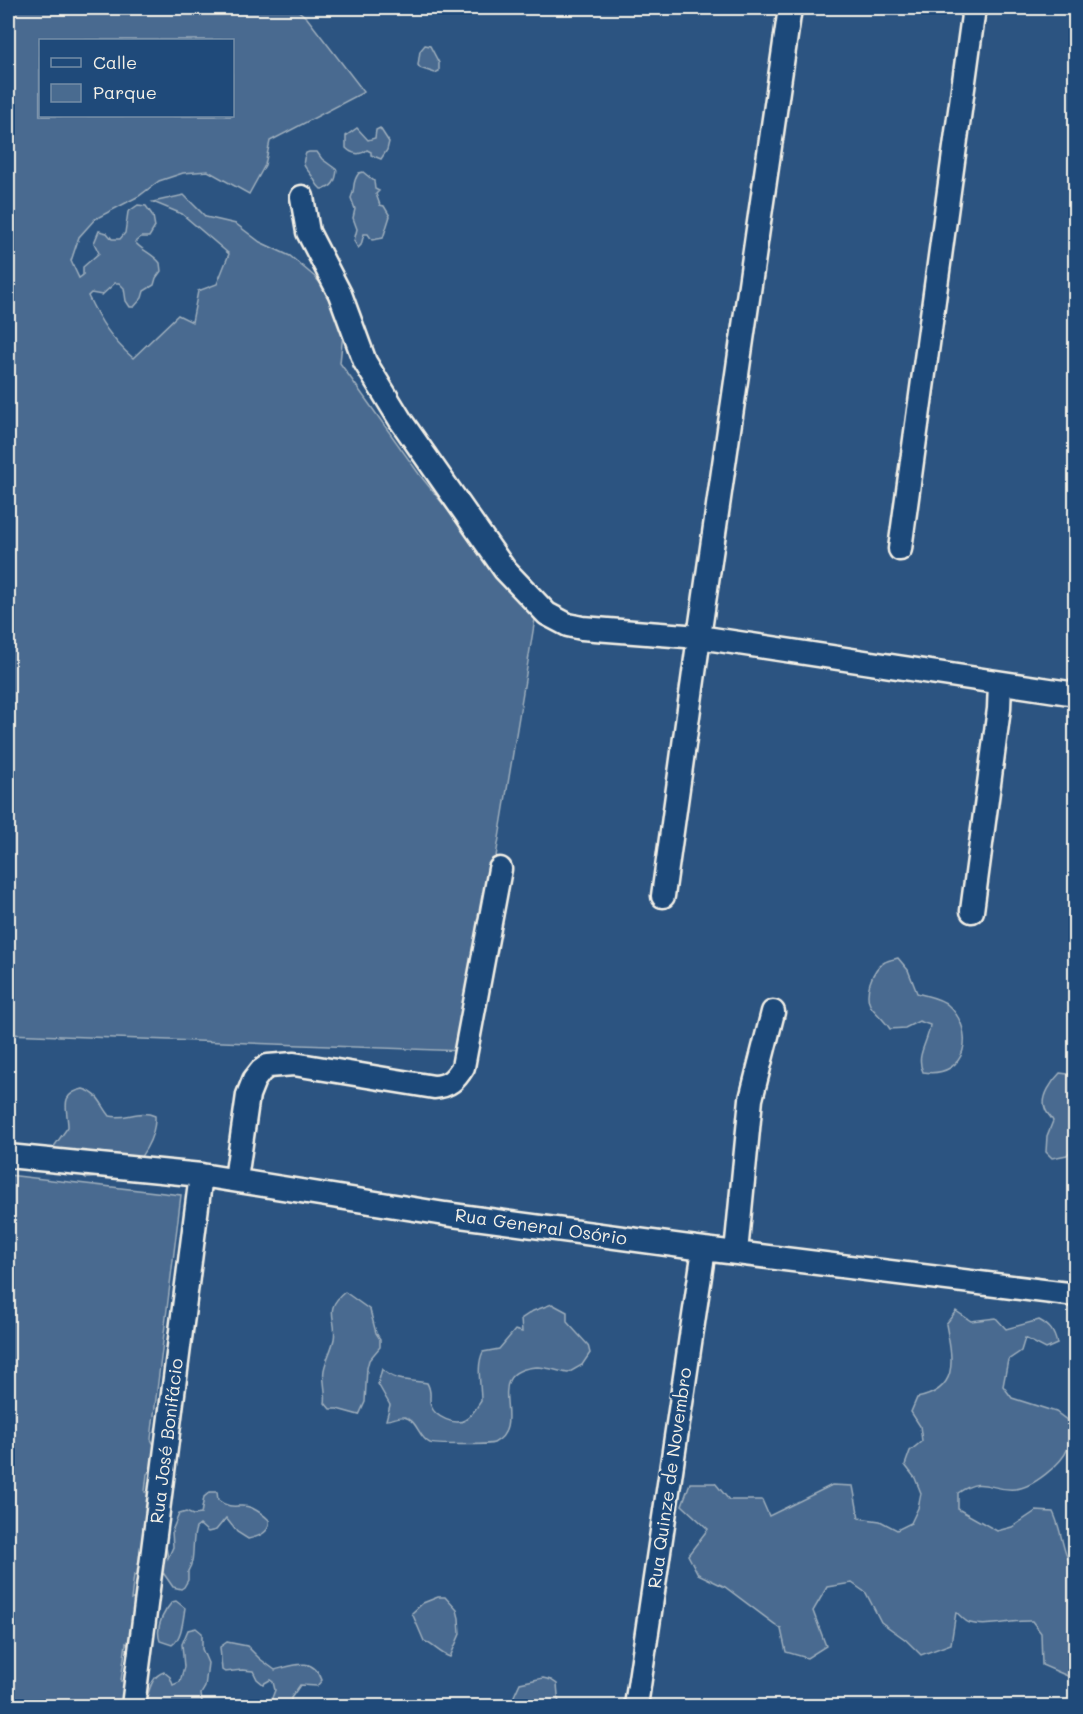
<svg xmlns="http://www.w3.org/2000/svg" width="1083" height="1714" font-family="Mali,sans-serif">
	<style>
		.green { fill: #496b90; stroke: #9eaebc; stroke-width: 1.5; fill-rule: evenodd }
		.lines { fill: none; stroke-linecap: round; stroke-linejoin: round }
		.minor-casing { stroke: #f4f1e8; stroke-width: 27 }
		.minor { stroke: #1f4a7a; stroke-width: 22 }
		.labels { text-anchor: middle; stroke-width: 5; stroke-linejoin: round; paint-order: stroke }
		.street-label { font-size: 18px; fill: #f4f1e8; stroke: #1f4a7a }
	</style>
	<rect width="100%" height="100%" fill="#2c5481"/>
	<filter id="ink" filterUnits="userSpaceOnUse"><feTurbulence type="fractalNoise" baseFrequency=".0167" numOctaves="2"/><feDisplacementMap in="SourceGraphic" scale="12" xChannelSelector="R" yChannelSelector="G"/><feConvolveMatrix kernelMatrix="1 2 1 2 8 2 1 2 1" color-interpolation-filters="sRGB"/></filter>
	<g filter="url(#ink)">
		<!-- green -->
		<path class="green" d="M 8,8 L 295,8 L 307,18 L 364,92 L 270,141 L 265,165 L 249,194 L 208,171 L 183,173 L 159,181 L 139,196 L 95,219 L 79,237 L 71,261 L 79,278 L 83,275 L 83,267 L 99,253 L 94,243 L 99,231 L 107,233 L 112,239 L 120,239 L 125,233 L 128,212 L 138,205 L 146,206 L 153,216 L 155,227 L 149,237 L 141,237 L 135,242 C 142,251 152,253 160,263 L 161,271 L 156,278 L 154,285 L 144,291 L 142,298 L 134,307 L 130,307 L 126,301 L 124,288 L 119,283 L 115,283 L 102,295 L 91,293 L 88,296 C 100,321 112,340 133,358 L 178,315 L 192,322 L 198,291 L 217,284 L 229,254 L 182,214 L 153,202 L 184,195 L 206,217 L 236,224 L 260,242 L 290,256 L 315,277 L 332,297 L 343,333 L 340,363 L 419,474 L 535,619 L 464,1051 L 8,1034 ZM 40,40 L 232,40 L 232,116 L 40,116 Z
			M 425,45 L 430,46 L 439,63 L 439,71 L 435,73 L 420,68 L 418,65 L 420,51 Z
			M 357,128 L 368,140 L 375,138 L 376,130 L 380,128 L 389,142 L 387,150 L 381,159 L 371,155 L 371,152 L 367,150 C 360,156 352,154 346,148 L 346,136 Z
			M 309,152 L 317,152 L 322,159 L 337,170 C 336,180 333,189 321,189 C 316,185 316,182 312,176 C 306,167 300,166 306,153 Z
			M 363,172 L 374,181 L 375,189 L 379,191 L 376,194 L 380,205 L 384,206 L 390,216 L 383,238 L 372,240 L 368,234 L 364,234 L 361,245 L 358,248 L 354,241 L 357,229 L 353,218 L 355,209 L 351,198 C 356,188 351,183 359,173 Z
			M 898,958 L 908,970 L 917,993 C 926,996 941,998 948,1005 C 976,1030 968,1079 923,1072 C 915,1055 928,1043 930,1025 L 919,1021 L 905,1028 L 890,1029 C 885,1021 878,1015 872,1008 C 863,996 871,969 885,962 C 888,960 894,959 898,958 Z
			M 1060,1073 L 1075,1075 L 1075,1145 L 1067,1155 L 1052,1158 L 1046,1152 L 1047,1136 L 1053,1121 C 1051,1117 1046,1113 1045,1108 C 1041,1097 1052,1081 1060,1073 Z
			M 83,1089 C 100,1094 100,1104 110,1116 C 126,1120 139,1109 155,1116 C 156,1136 141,1163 124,1173 C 115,1178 97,1177 86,1178 L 52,1153 L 55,1145 L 68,1127 C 68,1110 58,1094 83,1089 Z
			M 8,1175 L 181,1195 L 151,1439 L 159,1455 L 151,1470 L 147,1474 L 145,1492 L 156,1492 L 168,1558 L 173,1547 L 172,1531 L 179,1514 L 186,1512 L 193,1515 L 201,1514 L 204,1497 L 210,1492 L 217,1492 L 218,1500 C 233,1512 240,1502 252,1508 C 258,1511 265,1516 269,1520 C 271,1533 258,1537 248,1539 L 237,1532 L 226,1518 L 216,1530 L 208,1532 L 200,1525 L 196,1528 C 191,1542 196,1559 188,1571 L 188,1580 L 184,1587 L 181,1589 L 173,1587 L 164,1574 C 154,1579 144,1581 134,1575 L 131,1600 L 140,1595 L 155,1595 L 157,1606 L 152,1613 L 139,1651 L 126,1643 L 121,1681 L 126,1680 L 138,1706 L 8,1706 Z
			M 345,1292 L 370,1310 L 376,1333 L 380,1339 L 380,1347 L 369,1360 L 367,1368 L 365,1402 L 359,1415 L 337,1409 L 330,1409 L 325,1403 C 327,1392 322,1381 324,1370 C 326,1359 332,1349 334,1339 C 338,1319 322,1310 345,1292 Z
			M 552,1304 L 567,1312 L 567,1322 L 588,1345 L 590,1353 L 582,1365 L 568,1373 C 558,1371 547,1367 537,1367 C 478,1371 530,1425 494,1443 C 490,1445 433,1445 430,1443 C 418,1438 418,1420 404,1417 C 399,1416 392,1420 386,1420 L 390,1405 L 378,1384 L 382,1369 C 396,1383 409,1379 427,1383 C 433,1393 428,1398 431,1406 C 435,1417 455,1426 465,1420 C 472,1416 477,1407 481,1401 C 481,1385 476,1366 483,1352 L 499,1349 L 515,1330 L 522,1332 L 521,1319 L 533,1311 Z
			M 956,1311 L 971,1321 L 996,1318 L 1006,1329 L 1039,1320 C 1050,1326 1054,1331 1057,1344 L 1046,1349 L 1025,1338 L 1021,1351 L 1008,1360 L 1003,1386 L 1012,1398 L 1056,1412 L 1068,1421 C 1070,1431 1071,1438 1068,1448 C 1062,1464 1032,1488 1015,1489 C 988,1491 984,1475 958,1493 L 958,1509 L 997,1531 L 1012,1527 L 1036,1511 L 1053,1512 C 1063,1532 1061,1553 1075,1571 L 1075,1672 L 1070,1677 L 1042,1665 L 1041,1633 L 1032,1621 C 1012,1620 987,1628 970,1623 C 965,1622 960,1615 956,1612 L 951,1644 L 921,1655 L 906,1640 L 881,1622 L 866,1593 L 852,1583 L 827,1587 L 813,1611 L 826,1646 L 807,1658 L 786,1652 L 781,1629 L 725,1587 L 698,1574 L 688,1555 L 708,1529 L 682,1505 L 690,1483 L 715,1483 L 729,1500 L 762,1500 L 769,1516 L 832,1485 L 853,1486 L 859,1518 L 880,1521 L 897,1530 L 911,1523 L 918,1508 L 921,1493 L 915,1478 L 905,1465 L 910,1451 L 922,1441 L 920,1426 L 911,1412 L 917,1398 C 961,1389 952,1358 946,1324 Z
			M 438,1597 L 445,1597 L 457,1610 L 459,1618 L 460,1634 L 450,1657 C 439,1653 434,1645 424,1641 L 412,1613 L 423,1603 Z
			M 176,1601 L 185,1608 C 183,1620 182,1638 172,1645 L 160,1641 C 155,1627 163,1613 172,1602 Z
			M 196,1628 L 202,1633 L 202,1649 L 208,1663 L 205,1687 L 201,1694 L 202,1702 L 205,1706 L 144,1706 C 149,1694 150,1676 164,1672 L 170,1677 L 173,1685 L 180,1682 L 184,1667 L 182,1644 L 188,1630 Z
			M 227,1642 L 247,1646 L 260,1659 L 275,1670 C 294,1665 313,1656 322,1680 L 317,1686 L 300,1685 L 291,1698 L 291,1706 L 269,1706 L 275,1690 L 273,1682 L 270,1680 L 263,1684 L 257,1679 L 253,1671 L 242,1670 L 225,1672 L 222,1670 L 220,1647 Z
			M 543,1678 L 551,1680 L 557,1684 L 559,1706 L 518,1706 L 514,1696 L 520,1683 Z"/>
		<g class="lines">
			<defs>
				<path id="minor" d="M 302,197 L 308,232 L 340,294 L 365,362 L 401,421 L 505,570 L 547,614 L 568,625 L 582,628 L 699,637 L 1076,694
					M 900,549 L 974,8
					M 663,896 L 699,637 L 790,8
					M 972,911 L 999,709 L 1000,683
					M 8,1156 L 201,1175 L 445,1214 L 704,1249 L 1076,1295
					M 236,1179 L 248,1095 L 254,1080 L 261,1071 L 268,1066 L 294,1064 L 434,1087 C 449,1086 455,1080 463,1067 L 500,869
					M 736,1252 L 751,1099 L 773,1012
					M 133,1706 L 201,1175
					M 636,1706 L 704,1249"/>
			</defs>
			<!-- minor casing -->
			<use href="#minor" class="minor-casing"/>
			<!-- minor -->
			<use href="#minor" class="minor"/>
		</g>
	</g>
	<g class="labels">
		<!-- street labels -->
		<g class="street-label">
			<text transform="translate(541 1227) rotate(8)" y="6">Rua General Osório</text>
			<text transform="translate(167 1441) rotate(-83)" y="6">Rua José Bonifácio</text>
			<text transform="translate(670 1478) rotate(-82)" y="6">Rua Quinze de Novembro</text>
		</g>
	</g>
	<!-- margin -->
	<rect width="1083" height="1714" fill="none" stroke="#1f4a7a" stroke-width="30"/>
	<rect x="15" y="15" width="1053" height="1684" fill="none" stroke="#f4f1e8" stroke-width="2" filter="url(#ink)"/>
	<!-- legend -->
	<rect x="39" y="39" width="195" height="78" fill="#1f4a7a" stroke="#748da6" stroke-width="1.5"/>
	<rect x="51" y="58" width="30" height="9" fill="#1f4a7a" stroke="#748da6" stroke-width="1.5"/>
	<text x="93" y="69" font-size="18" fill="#f4f1e8">Calle</text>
	<rect x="51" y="84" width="30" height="18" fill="#496b90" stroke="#748da6" stroke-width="1.5"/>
	<text x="93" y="99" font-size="18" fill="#f4f1e8">Parque</text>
</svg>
